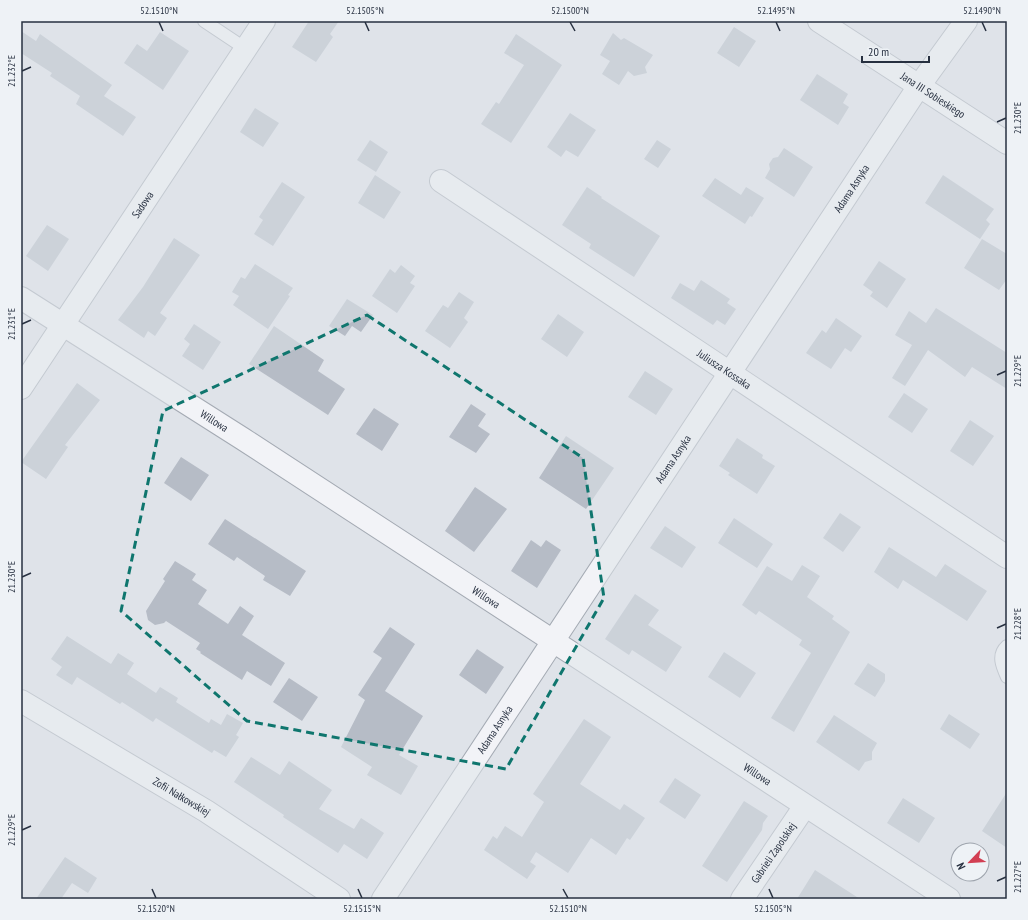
<svg xmlns="http://www.w3.org/2000/svg" width="1028" height="920" font-family="'PT Sans Narrow',sans-serif">
	<style>
		.building { fill: #b6bcc6 }
		.lines { fill: none; stroke-linecap: round; stroke-linejoin: round }
		.service-casing { stroke: #a4aab3; stroke-width: 14 }
		.minor-casing { stroke: #a4aab3; stroke-width: 24 }
		.service { stroke: #f2f3f7; stroke-width: 12 }
		.minor { stroke: #f2f3f7; stroke-width: 22 }
		.marked { fill: none; stroke: #0f766e; stroke-width: 3; stroke-dasharray: 8 5; stroke-linejoin: round }
		.ticks { fill: none; stroke: #273040; stroke-width: 1.5 }
		.labels { text-anchor: middle; stroke-width: 4; stroke-linejoin: round; paint-order: stroke }
		.street-label { font-size: 11px; fill: #273040; stroke: #eef2f6 }
		.neatline { fill: none; stroke: #273040; stroke-width: 1.5 }
		.ticks-label { font-size: 10px; text-anchor: middle; fill: #273040 }
	</style>
	<rect width="100%" height="100%" fill="#dfe3e9"/>
	<!-- building -->
	<path class="building" d="M 309,21 L 339,21 L 330,34 L 333,37 L 316,62 L 292,47 Z
		M 734,27 L 756,41 L 739,67 L 717,53 Z
		M 21,31 L 36,41 L 40,34 L 112,85 L 104,96 L 136,117 L 123,136 L 76,104 L 80,96 L 50,76 L 52,73 L 21,53 Z
		M 160,32 L 189,51 L 163,90 L 124,63 L 137,44 L 147,51 Z
		M 613,33 L 621,40 L 624,38 L 653,55 L 645,67 L 647,73 L 634,76 L 628,71 L 619,85 L 602,74 L 610,61 L 600,55 Z
		M 516,34 L 562,65 L 511,143 L 481,124 L 496,102 L 499,104 L 524,65 L 504,53 Z
		M 817,74 L 848,94 L 843,103 L 849,107 L 838,125 L 800,100 Z
		M 255,108 L 279,123 L 263,147 L 240,132 Z
		M 570,113 L 596,130 L 578,157 L 566,150 L 561,157 L 547,147 Z
		M 370,140 L 388,152 L 376,172 L 357,160 Z
		M 657,140 L 671,149 L 658,168 L 644,159 Z
		M 784,148 L 813,167 L 794,197 L 765,178 L 770,169 L 769,164 L 773,158 L 778,157 Z
		M 375,175 L 401,192 L 384,219 L 358,203 Z
		M 943,175 L 994,209 L 986,220 L 990,224 L 980,239 L 925,203 Z
		M 715,178 L 741,195 L 746,187 L 764,198 L 752,217 L 750,216 L 745,224 L 702,196 Z
		M 282,182 L 305,197 L 273,246 L 254,234 L 263,220 L 259,217 Z
		M 587,187 L 602,197 L 601,198 L 660,236 L 634,277 L 589,248 L 591,244 L 562,225 Z
		M 47,225 L 69,239 L 48,271 L 26,256 Z
		M 174,238 L 200,255 L 160,313 L 167,318 L 155,336 L 148,331 L 144,338 L 118,320 L 143,287 Z
		M 982,239 L 1007,254 L 1007,279 L 999,290 L 964,268 Z
		M 879,261 L 906,279 L 887,308 L 870,296 L 873,292 L 863,285 Z
		M 255,264 L 293,288 L 288,295 L 290,296 L 268,329 L 233,305 L 239,296 L 232,292 L 241,277 L 245,279 Z
		M 401,265 L 415,276 L 410,283 L 415,286 L 397,313 L 372,296 L 390,269 L 395,273 Z
		M 701,280 L 730,299 L 727,303 L 736,309 L 725,325 L 717,320 L 713,325 L 671,298 L 680,283 L 694,291 Z
		M 459,292 L 474,302 L 464,318 L 468,322 L 450,348 L 425,331 L 443,305 L 448,308 Z
		M 347,299 L 373,315 L 361,332 L 352,326 L 345,336 L 329,326 Z
		M 936,308 L 1007,353 L 1007,389 L 972,367 L 965,377 L 928,350 L 905,386 L 892,378 L 912,345 L 895,335 L 909,311 L 926,323 Z
		M 558,314 L 584,332 L 567,357 L 541,339 Z
		M 836,318 L 862,336 L 851,352 L 845,348 L 831,369 L 806,353 L 822,330 L 826,333 Z
		M 194,324 L 221,342 L 203,370 L 182,356 L 190,344 L 184,339 Z
		M 274,326 L 324,360 L 318,371 L 345,389 L 328,415 L 249,364 Z
		M 645,371 L 673,389 L 656,415 L 628,397 Z
		M 77,383 L 100,400 L 65,445 L 68,447 L 46,479 L 21,462 Z
		M 904,393 L 928,409 L 912,433 L 888,417 Z
		M 471,404 L 486,414 L 478,426 L 490,434 L 476,453 L 449,437 Z
		M 374,408 L 399,424 L 382,451 L 356,434 Z
		M 970,420 L 994,436 L 973,466 L 950,451 Z
		M 566,436 L 614,468 L 586,509 L 539,478 Z
		M 737,438 L 763,455 L 762,458 L 775,466 L 757,494 L 728,475 L 730,473 L 719,466 Z
		M 181,457 L 209,475 L 191,501 L 164,483 Z
		M 475,487 L 507,509 L 474,552 L 445,531 Z
		M 840,513 L 861,527 L 843,552 L 823,538 Z
		M 734,518 L 773,544 L 757,568 L 718,543 Z
		M 225,519 L 306,571 L 290,596 L 263,580 L 265,576 L 237,557 L 234,561 L 208,544 Z
		M 665,526 L 696,547 L 682,568 L 650,548 Z
		M 531,540 L 541,547 L 546,540 L 561,550 L 537,588 L 511,571 Z
		M 889,547 L 936,577 L 945,564 L 987,591 L 967,621 L 903,580 L 898,589 L 874,572 Z
		M 175,561 L 196,574 L 192,580 L 207,590 L 198,604 L 228,624 L 240,606 L 254,616 L 242,635 L 285,663 L 271,686 L 247,671 L 242,680 L 200,653 L 201,652 L 196,649 L 200,643 L 166,621 L 164,623 L 155,625 L 148,620 L 146,611 L 165,581 L 163,579 Z
		M 802,565 L 820,576 L 807,597 L 834,616 L 832,619 L 850,632 L 794,732 L 771,718 L 811,653 L 799,645 L 802,640 L 759,611 L 756,615 L 742,605 L 767,566 L 792,581 Z
		M 635,594 L 659,610 L 648,625 L 682,647 L 666,672 L 632,650 L 629,655 L 605,639 Z
		M 390,627 L 415,644 L 385,691 L 423,716 L 399,755 L 418,766 L 401,795 L 367,775 L 372,767 L 341,747 L 365,700 L 358,695 L 382,658 L 373,652 Z
		M 67,636 L 111,664 L 118,653 L 134,663 L 127,674 L 156,693 L 160,687 L 178,698 L 176,702 L 209,723 L 211,719 L 221,725 L 227,714 L 243,723 L 236,735 L 239,737 L 226,757 L 214,750 L 212,753 L 156,718 L 153,722 L 122,702 L 120,704 L 77,677 L 72,685 L 56,675 L 62,667 L 51,659 Z
		M 477,649 L 504,667 L 486,694 L 459,675 Z
		M 724,652 L 756,673 L 740,698 L 708,677 Z
		M 868,663 L 885,674 L 885,681 L 875,697 L 854,684 Z
		M 289,678 L 318,697 L 302,721 L 273,702 Z
		M 949,714 L 980,734 L 970,749 L 940,729 Z
		M 834,715 L 877,743 L 872,752 L 872,760 L 865,762 L 859,771 L 816,742 Z
		M 584,719 L 611,737 L 580,784 L 620,810 L 624,804 L 645,818 L 630,840 L 627,838 L 616,855 L 591,838 L 568,873 L 536,852 L 530,862 L 536,866 L 527,879 L 484,850 L 493,836 L 497,839 L 505,826 L 522,837 L 544,802 L 533,794 Z
		M 251,757 L 280,775 L 289,761 L 332,790 L 319,809 L 354,829 L 361,818 L 384,833 L 367,859 L 344,844 L 338,853 L 283,817 L 284,815 L 234,782 Z
		M 675,778 L 701,795 L 685,819 L 659,802 Z
		M 1007,792 L 1007,848 L 982,831 Z
		M 903,798 L 935,818 L 919,843 L 887,823 Z
		M 744,801 L 768,816 L 763,823 L 762,830 L 727,882 L 702,866 Z
		M 65,857 L 97,878 L 88,893 L 72,883 L 61,899 L 36,899 Z
		M 815,870 L 829,879 L 860,899 L 797,899 Z"/>
	<g class="lines">
		<defs>
			<path id="service" d="M 204,21 L 246,49
				M 1007,646 C 997,655 1002,666 1007,677"/>
			<g id="minor">
				<path id="s1" d="M 819,21 L 1007,143"/>
				<path id="s2" d="M 441,181 L 1007,557"/>
				<path id="s3" d="M 21,298 L 243,439 L 949,899"/>
				<path id="s4" d="M 21,388 L 264,21"/>
				<path id="s5" d="M 21,701 L 206,811 L 339,899"/>
				<path id="s6" d="M 383,899 L 919,86 L 966,21"/>
				<path id="s7" d="M 742,899 L 805,806"/>
			</g>
		</defs>
		<!-- service casing -->
		<use href="#service" class="service-casing"/>
		<!-- minor casing -->
		<use href="#minor" class="minor-casing"/>
		<!-- service -->
		<use href="#service" class="service"/>
		<!-- minor -->
		<use href="#minor" class="minor"/>
	</g>
	<!-- marked area -->
	<path d="M0 0H1028V920H0ZM 367,315 L 583,458 L 604,598 L 506,769 L 247,721 L 121,611 L 163,411 Z" fill="#dfe3e9" fill-opacity=".55" fill-rule="evenodd"/>
	<path class="marked" d="M 367,315 L 583,458 L 604,598 L 506,769 L 247,721 L 121,611 L 163,411 Z"/>
	<!-- ticks -->
	<path class="ticks" d="M 159,22 L 163,31M 365,22 L 369,31M 570,22 L 575,31M 776,22 L 780,31M 982,22 L 986,31M 22,71 L 31,67M 997,122 L 1006,118M 22,324 L 31,320M 997,375 L 1006,371M 22,577 L 31,573M 997,628 L 1006,624M 22,830 L 31,826M 997,881 L 1006,877M 152,889 L 156,898M 358,889 L 362,898M 563,889 L 568,898M 769,889 L 773,898"/>
	<g class="labels">
		<!-- street labels -->
		<g class="street-label">
			<text dy="4" stroke="none"><textPath href="#s1" startOffset="136">Jana III Sobieskiego</textPath></text>
			<text dy="4" stroke="none"><textPath href="#s6" startOffset="851">Adama Asnyka</textPath></text>
			<text dy="4" stroke="none"><textPath href="#s4" startOffset="220">Sadowa</textPath></text>
			<text dy="4" stroke="none"><textPath href="#s2" startOffset="340">Juliusza Kossaka</textPath></text>
			<text dy="4" stroke="none"><textPath href="#s3" startOffset="229">Willowa</textPath></text>
			<text dy="4" stroke="none"><textPath href="#s6" startOffset="527">Adama Asnyka</textPath></text>
			<text dy="4" stroke="none"><textPath href="#s3" startOffset="553">Willowa</textPath></text>
			<text dy="4" stroke="none"><textPath href="#s6" startOffset="203">Adama Asnyka</textPath></text>
			<text dy="4" stroke="none"><textPath href="#s3" startOffset="877">Willowa</textPath></text>
			<text dy="4" stroke="none"><textPath href="#s5" startOffset="187">Zofii Nałkowskiej</textPath></text>
			<text dy="4" stroke="none"><textPath href="#s7" startOffset="56">Gabrieli Zapolskiej</textPath></text>
		</g>
	</g>
	<!-- border -->
	<rect width="1028" height="920" fill="none" stroke="#eef2f6" stroke-width="44"/>
	<!-- north arrow -->
	<g transform="translate(970 862) rotate(245)"><circle r="19" fill="#eef2f6" stroke="#9ea4ad"/>
	<path d="M0-3L7 15L0 10L-7 15Z" fill="#d23f53"/>
	<text y="-6" font-size="11" font-weight="bold" text-anchor="middle" fill="#273040">N</text>
	</g>
	<!-- scale -->
	<path d="M862 56v6h67v-6" fill="none" stroke="#273040" stroke-width="2"/>
	<text x="868" y="56" font-size="12" fill="#273040" stroke="#eef2f6" stroke-width="3" paint-order="stroke">20 m</text>
	<rect x="22" y="22" width="984" height="876" class="neatline"/>
	<g class="ticks-label">
		<text x="159" y="14">52.1510°N</text>
		<text x="365" y="14">52.1505°N</text>
		<text x="570" y="14">52.1500°N</text>
		<text x="776" y="14">52.1495°N</text>
		<text x="982" y="14">52.1490°N</text>
		<text transform="translate(11 71) rotate(-90)" y="4">21.232°E</text>
		<text transform="translate(1017 118) rotate(-90)" y="4">21.230°E</text>
		<text transform="translate(11 324) rotate(-90)" y="4">21.231°E</text>
		<text transform="translate(1017 371) rotate(-90)" y="4">21.229°E</text>
		<text transform="translate(11 577) rotate(-90)" y="4">21.230°E</text>
		<text transform="translate(1017 624) rotate(-90)" y="4">21.228°E</text>
		<text transform="translate(11 830) rotate(-90)" y="4">21.229°E</text>
		<text transform="translate(1017 877) rotate(-90)" y="4">21.227°E</text>
		<text x="156" y="912">52.1520°N</text>
		<text x="362" y="912">52.1515°N</text>
		<text x="568" y="912">52.1510°N</text>
		<text x="773" y="912">52.1505°N</text>
	</g>
</svg>
